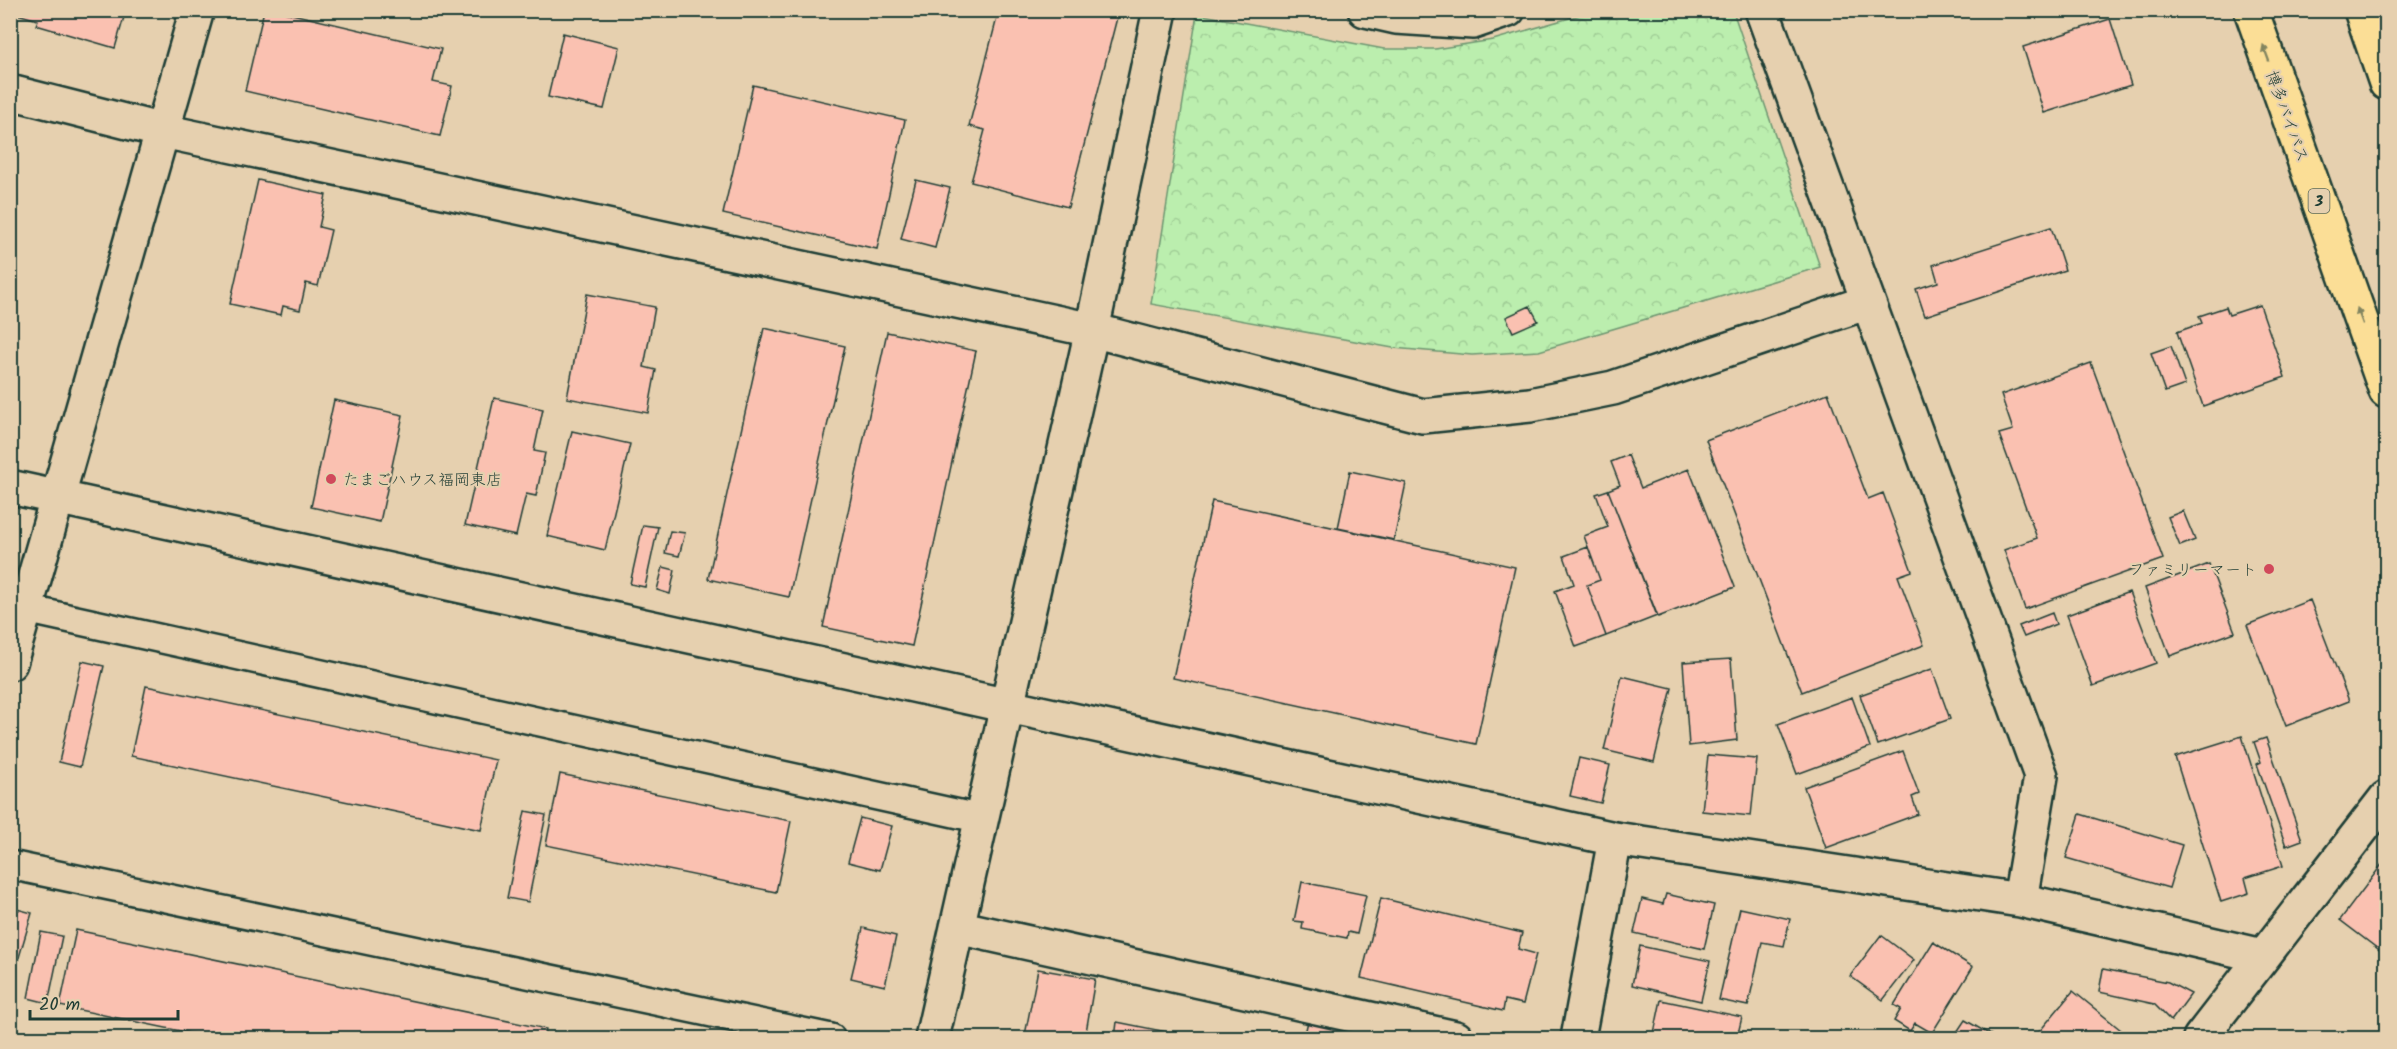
<svg xmlns="http://www.w3.org/2000/svg" width="2397" height="1049" font-family="Kalam,'Klee One',sans-serif">
	<style>
		.forest { fill: url(#forest-crowns); stroke: #6d9671; stroke-width: 1.5 }
		.building { fill: #fac1b1; stroke: #1f3d34; stroke-width: 1.5 }
		.lines { fill: none; stroke-linecap: round; stroke-linejoin: round }
		.lane-casing { stroke: #1f3d34; stroke-width: 32 }
		.street-casing { stroke: #1f3d34; stroke-width: 38 }
		.secondary-casing { stroke: #1f3d34; stroke-width: 38 }
		.highway-casing { stroke: #1f3d34; stroke-width: 38 }
		.lane { stroke: #e6d0af; stroke-width: 27 }
		.street { stroke: #e6d0af; stroke-width: 33 }
		.secondary { stroke: #e6d0af; stroke-width: 33 }
		.highway { stroke: #fbde96; stroke-width: 33 }
		.oneway { fill: #828560 }
		.poi-dot { fill: #d1495b; stroke: #e6d0af; stroke-width: 2 }
		.labels { text-anchor: middle; stroke-width: 4.5; stroke-linejoin: round; paint-order: stroke }
		.shield { fill: #e6d0af; stroke: #5b6959; stroke-width: 1.5 }
		.shield-label { font-size: 15px; font-weight: bold; fill: #1f3d34 }
		.street-label { font-size: 16px; fill: #1f3d34; stroke: #e6d0af }
		.poi-label { font-size: 16px; fill: #1f3d34; stroke: #e6d0af; text-anchor: start }
	</style>
	<defs>
		<pattern id="forest-crowns" width="20" height="18" patternUnits="userSpaceOnUse" patternTransform="scale(1.5)"><rect width="20" height="18" fill="#bbeeae"/><path d="M2 6a3 3 0 1 1 6 0M12 15a3 3 0 1 1 6 0" fill="none" stroke="#a0cd96"/></pattern>
	</defs>
	<rect width="100%" height="100%" fill="#e6d0af"/>
	<filter id="ink" filterUnits="userSpaceOnUse"><feTurbulence type="fractalNoise" baseFrequency=".0167" numOctaves="2"/><feDisplacementMap in="SourceGraphic" scale="12" xChannelSelector="R" yChannelSelector="G"/><feConvolveMatrix kernelMatrix="1 2 1 2 8 2 1 2 1" color-interpolation-filters="sRGB"/></filter>
	<g filter="url(#ink)">
		<!-- forest -->
		<path class="forest" d="M 1594,11 L 1733,11 L 1820,267 L 1539,351 L 1472,355 L 1393,348 L 1151,304 L 1197,14 L 1384,49 L 1435,49 L 1493,40 Z"/>
		<!-- building -->
		<path class="building" d="M 10,10 L 126,10 L 115,48 L 36,25 L 38,20 L 10,12 Z
			M 264,10 L 275,10 L 441,49 L 433,82 L 452,86 L 440,136 L 245,91 Z
			M 999,10 L 1119,10 L 1068,207 L 971,182 L 985,130 L 969,126 Z
			M 2110,19 L 2131,85 L 2044,113 L 2023,47 Z
			M 563,33 L 619,47 L 604,109 L 548,97 Z
			M 753,85 L 905,120 L 877,249 L 723,214 Z
			M 258,180 L 326,195 L 319,227 L 331,230 L 318,286 L 306,283 L 300,310 L 283,306 L 281,315 L 230,304 Z
			M 916,180 L 950,188 L 935,248 L 901,239 Z
			M 2051,227 L 2065,270 L 1925,316 L 1916,289 L 1938,282 L 1933,265 Z
			M 587,294 L 655,307 L 644,367 L 656,370 L 648,413 L 567,398 Z
			M 2260,305 L 2285,377 L 2203,406 L 2177,332 L 2202,323 L 2199,316 L 2226,307 L 2229,315 Z
			M 1530,306 L 1538,321 L 1513,332 L 1506,317 Z
			M 764,328 L 845,346 L 789,597 L 708,579 Z
			M 887,332 L 976,351 L 912,646 L 823,627 Z
			M 2171,346 L 2185,385 L 2165,392 L 2151,353 Z
			M 2091,363 L 2163,559 L 2025,609 L 2004,550 L 2037,538 L 1999,434 L 2013,430 L 2001,395 Z
			M 1828,393 L 1868,499 L 1883,493 L 1912,571 L 1898,576 L 1924,645 L 1802,692 L 1706,440 Z
			M 494,398 L 543,409 L 534,451 L 545,453 L 536,496 L 526,494 L 516,536 L 465,525 Z
			M 334,400 L 403,415 L 380,522 L 311,507 Z
			M 572,431 L 630,444 L 605,550 L 547,536 Z
			M 1628,455 L 1641,488 L 1689,469 L 1735,587 L 1658,617 L 1608,490 L 1620,485 L 1611,462 Z
			M 1350,471 L 1406,483 L 1394,540 L 1338,528 Z
			M 1608,490 L 1657,616 L 1606,636 L 1587,585 L 1600,580 L 1584,536 L 1608,527 L 1596,494 Z
			M 1212,501 L 1515,567 L 1476,744 L 1173,678 Z
			M 2183,511 L 2195,540 L 2180,546 L 2168,517 Z
			M 643,525 L 658,527 L 645,587 L 630,584 Z
			M 670,531 L 685,533 L 679,556 L 665,553 Z
			M 1588,547 L 1600,580 L 1587,585 L 1606,636 L 1576,647 L 1555,591 L 1574,584 L 1564,556 Z
			M 2209,564 L 2235,632 L 2170,656 L 2145,588 Z
			M 663,567 L 675,570 L 670,594 L 657,590 Z
			M 2129,592 L 2156,663 L 2093,686 L 2067,615 Z
			M 2310,600 L 2349,701 L 2286,726 L 2247,625 Z
			M 2052,613 L 2056,624 L 2024,637 L 2019,626 Z
			M 1731,659 L 1737,740 L 1689,746 L 1683,662 Z
			M 82,661 L 104,666 L 80,767 L 59,762 Z
			M 1932,669 L 1950,719 L 1878,745 L 1860,695 Z
			M 1622,676 L 1672,688 L 1654,762 L 1604,750 Z
			M 146,686 L 496,760 L 481,830 L 131,756 Z
			M 1852,697 L 1870,747 L 1797,774 L 1778,724 Z
			M 2242,736 L 2283,866 L 2245,878 L 2249,893 L 2221,902 L 2175,757 Z
			M 2266,738 L 2302,840 L 2286,846 L 2257,764 L 2261,762 L 2254,742 Z
			M 1903,751 L 1919,794 L 1912,797 L 1918,814 L 1826,848 L 1804,787 Z
			M 1708,755 L 1757,759 L 1751,816 L 1702,811 Z
			M 1579,758 L 1610,765 L 1601,803 L 1570,796 Z
			M 560,774 L 791,821 L 776,892 L 546,845 Z
			M 525,811 L 546,815 L 528,902 L 507,898 Z
			M 2080,814 L 2182,845 L 2169,888 L 2066,858 Z
			M 860,818 L 892,826 L 880,870 L 848,862 Z
			M 2386,859 L 2386,955 L 2340,920 Z
			M 1302,882 L 1366,895 L 1357,934 L 1348,932 L 1347,938 L 1302,929 L 1303,922 L 1294,921 Z
			M 1666,894 L 1714,905 L 1704,949 L 1634,933 L 1642,899 L 1663,904 Z
			M 1381,898 L 1522,933 L 1518,949 L 1536,954 L 1523,1004 L 1505,1000 L 1503,1011 L 1361,978 Z
			M 13,908 L 32,913 L 10,988 L 10,917 Z
			M 1740,908 L 1790,919 L 1784,946 L 1762,942 L 1748,1006 L 1719,1000 Z
			M 863,928 L 896,936 L 885,986 L 851,978 Z
			M 76,930 L 546,1029 L 544,1038 L 214,1038 L 60,1006 Z
			M 41,932 L 62,936 L 48,1003 L 28,998 Z
			M 1881,935 L 1914,960 L 1883,1000 L 1850,976 Z
			M 1933,942 L 1973,967 L 1932,1033 L 1915,1023 L 1910,1031 L 1894,1021 L 1901,1009 L 1894,1005 Z
			M 1640,946 L 1710,961 L 1701,1001 L 1632,985 Z
			M 1038,969 L 1095,979 L 1085,1038 L 1045,1038 L 1025,1035 Z
			M 2103,969 L 2168,982 L 2191,994 L 2171,1021 L 2154,1004 L 2099,992 Z
			M 2073,991 L 2121,1030 L 2114,1038 L 2034,1038 Z
			M 1661,1000 L 1742,1017 L 1737,1038 L 1653,1038 Z
			M 1310,1013 L 1367,1027 L 1364,1038 L 1304,1038 Z
			M 1965,1020 L 1996,1038 L 1953,1038 Z
			M 1117,1022 L 1167,1032 L 1166,1038 L 1115,1038 Z"/>
		<g class="lines">
			<defs>
				<path id="lane" d="M 26,609 L 982,819
					M 10,865 L 831,1038"/>
				<path id="street" d="M 1365,10 L 1396,17 L 1473,22 L 1508,10
					M 1762,10 L 2041,776 L 2020,900
					M 10,92 L 163,131 L 1092,330 L 1423,416 L 1530,405 L 1613,388 L 1868,302
					M 10,487 L 1615,839 L 2020,900 L 2263,956
					M 957,927 L 1456,1038
					M 932,1038 L 1092,330 L 1160,10
					M 1578,1038 L 1615,839
					M 2200,1038 L 2386,798"/>
				<path id="secondary" d="M 10,663 L 197,10"/>
				<path id="highway" d="M 2251,10 L 2386,391
					M 2361,10 L 2386,83"/>
			</defs>
			<!-- lane casing -->
			<use href="#lane" class="lane-casing"/>
			<!-- street casing -->
			<use href="#street" class="street-casing"/>
			<!-- secondary casing -->
			<use href="#secondary" class="secondary-casing"/>
			<!-- highway casing -->
			<use href="#highway" class="highway-casing"/>
			<!-- lane -->
			<use href="#lane" class="lane"/>
			<!-- street -->
			<use href="#street" class="street"/>
			<!-- secondary -->
			<use href="#secondary" class="secondary"/>
			<!-- highway -->
			<use href="#highway" class="highway"/>
		</g>
		<!-- one-way arrows -->
		<defs><path id="oneway-solid" d="M-6-.8H1V-3.2L6.5 0L1 3.2V.8H-6Z" transform="scale(1.5)"/></defs>
		<g class="oneway">
			<use href="#oneway-solid" transform="translate(2266 53) rotate(-110)"/>
			<use href="#oneway-solid" transform="translate(2360 316) rotate(-110)"/>
		</g>
	</g>
	<!-- markers -->
	<g class="poi-dot">
		<circle cx="331" cy="479" r="6"/>
		<circle cx="2269" cy="569" r="6"/>
	</g>
	<g class="labels">
		<!-- shield labels -->
		<rect class="shield" x="2308.5" y="189" width="21" height="24" rx="4.5"/>
		<g class="shield-label">
			<text x="2319" y="206">3</text>
		</g>
		<!-- street labels -->
		<g class="street-label">
			<text transform="translate(2288 116) rotate(70)" y="6">博多バイパス</text>
		</g>
		<!-- poi labels -->
		<g class="poi-label">
			<text x="343" y="485">たまごハウス福岡東店</text>
			<text x="2257" y="575" text-anchor="end">ファミリーマート</text>
		</g>
	</g>
	<!-- margin -->
	<rect width="2397" height="1049" fill="none" stroke="#e6d0af" stroke-width="36"/>
	<rect x="18" y="18" width="2361" height="1013" fill="none" stroke="#1f3d34" stroke-width="2" filter="url(#ink)"/>
	<!-- scale -->
	<path d="M30 1010v9h148v-9" fill="none" stroke="#1f3d34" stroke-width="3"/>
	<text x="39" y="1010" font-size="18" fill="#1f3d34" stroke="#e6d0af" stroke-width="4.5" paint-order="stroke">20 m</text>
</svg>
